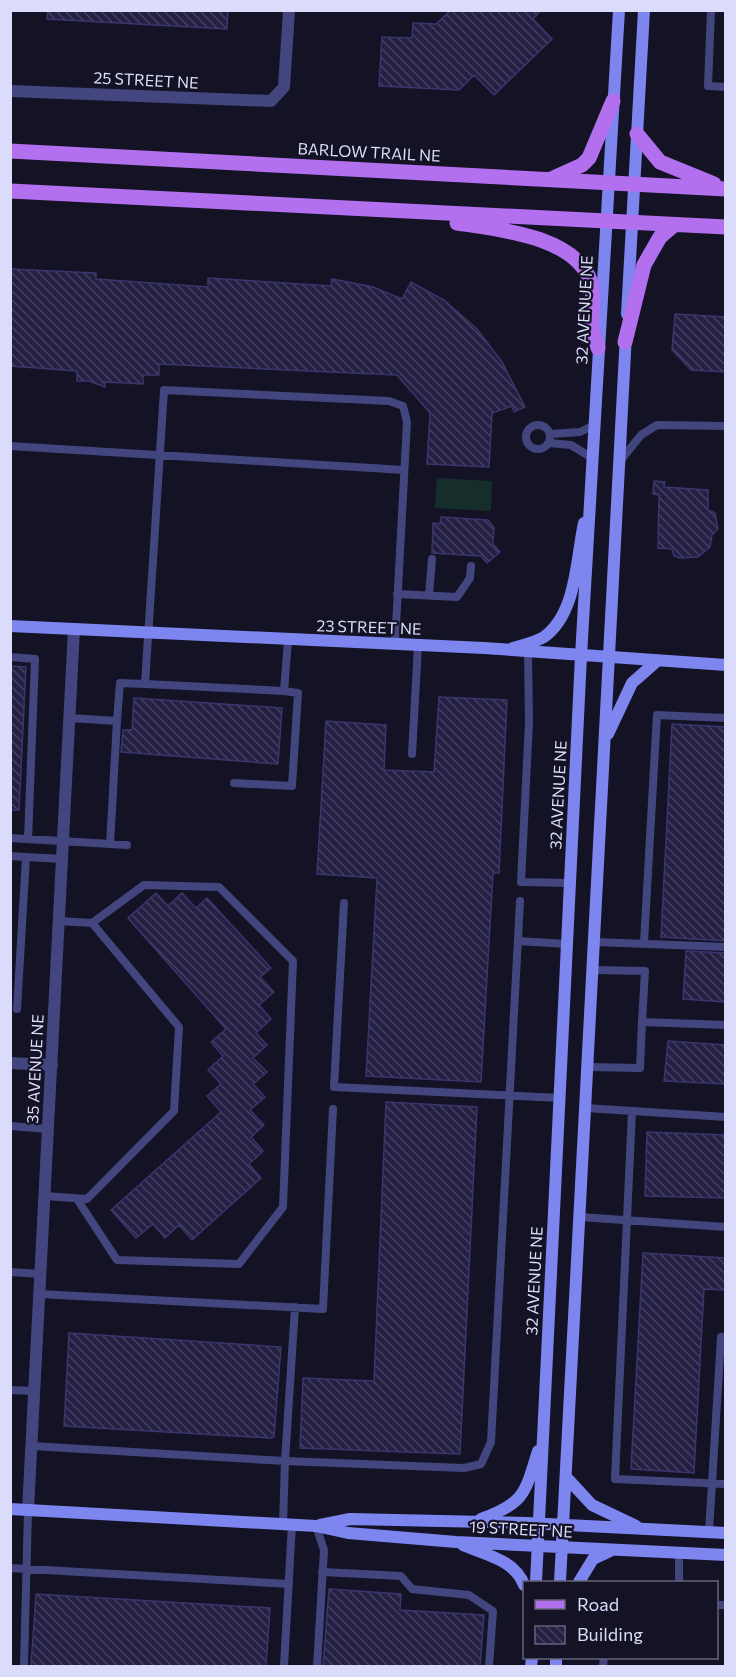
<svg xmlns="http://www.w3.org/2000/svg" width="736" height="1677" font-family="Commissioner,sans-serif">
	<style>
		.green { fill: #162e2b }
		.building { fill: url(#building-back-hatch); stroke: #3b356d; stroke-width: 1.5 }
		.lines { fill: none; stroke-linecap: round; stroke-linejoin: round }
		.lane { stroke: #43467e; stroke-width: 8 }
		.street { stroke: #43467e; stroke-width: 12 }
		.secondary { stroke: #7d85ef; stroke-width: 12 }
		.primary { stroke: #b26fee; stroke-width: 15 }
		.labels { text-anchor: middle; stroke-width: 4.5; stroke-linejoin: round; paint-order: stroke }
		.street-label { font-size: 16px; fill: #dbdbfb; stroke: #141225 }
	</style>
	<defs>
		<pattern id="building-back-hatch" width="6" height="6" patternUnits="userSpaceOnUse" patternTransform="scale(1.5)"><rect width="6" height="6" fill="#242044"/><path d="M-1 5l2 2M0 0l6 6M5-1l2 2" fill="none" stroke="#434060"/></pattern>
	</defs>
	<rect width="100%" height="100%" fill="#141225"/>
	<!-- green -->
	<path class="green" d="M 437,478 L 492,481 L 491,511 L 435,508 Z"/>
	<!-- building -->
	<path class="building" d="M 48,10 L 228,10 L 227,29 L 47,19 Z
		M 451,10 L 541,10 L 533,19 L 552,39 L 494,95 L 474,75 L 459,90 L 379,86 L 382,37 L 412,38 L 413,23 L 436,24 Z
		M 10,269 L 96,273 L 96,279 L 208,287 L 208,278 L 331,286 L 332,279 L 373,287 L 402,299 L 411,282 L 444,300 L 477,329 L 502,362 L 525,407 L 514,412 L 512,406 L 492,413 L 489,467 L 427,464 L 430,413 L 397,375 L 159,364 L 159,375 L 143,375 L 143,384 L 105,382 L 105,387 L 89,381 L 77,381 L 77,371 L 10,366 Z
		M 675,314 L 726,317 L 726,372 L 691,370 L 672,350 Z
		M 654,481 L 665,482 L 664,487 L 708,490 L 708,510 L 715,513 L 718,529 L 712,535 L 710,547 L 698,557 L 679,558 L 674,556 L 672,549 L 658,548 L 659,495 L 653,494 Z
		M 441,517 L 488,520 L 494,527 L 493,544 L 500,552 L 487,563 L 481,556 L 432,553 L 433,523 L 440,524 Z
		M 10,666 L 26,667 L 19,810 L 10,810 Z
		M 439,697 L 507,700 L 499,873 L 493,873 L 481,1082 L 366,1076 L 377,878 L 317,874 L 326,721 L 386,725 L 384,770 L 434,772 Z
		M 134,698 L 282,708 L 278,764 L 121,752 L 123,730 L 132,730 Z
		M 672,724 L 726,727 L 726,941 L 661,937 Z
		M 156,893 L 168,906 L 182,893 L 196,908 L 207,898 L 271,968 L 260,977 L 274,992 L 259,1005 L 271,1019 L 256,1033 L 267,1045 L 253,1058 L 267,1072 L 253,1084 L 265,1097 L 250,1110 L 264,1125 L 251,1137 L 263,1151 L 249,1164 L 261,1178 L 192,1240 L 179,1225 L 165,1238 L 153,1224 L 136,1238 L 111,1210 L 221,1112 L 207,1096 L 221,1084 L 208,1070 L 223,1056 L 211,1042 L 226,1029 L 128,918 Z
		M 686,951 L 726,953 L 726,1002 L 683,999 Z
		M 668,1041 L 726,1045 L 726,1084 L 664,1081 Z
		M 386,1102 L 477,1107 L 460,1454 L 300,1448 L 303,1378 L 374,1381 Z
		M 647,1132 L 726,1135 L 726,1198 L 645,1196 Z
		M 643,1253 L 726,1258 L 726,1290 L 704,1289 L 694,1473 L 631,1469 Z
		M 69,1333 L 281,1347 L 274,1437 L 271,1438 L 64,1426 Z
		M 329,1589 L 401,1594 L 400,1610 L 484,1615 L 480,1666 L 323,1666 Z
		M 36,1594 L 270,1608 L 266,1666 L 31,1666 Z"/>
	<g class="lines">
		<!-- lane -->
		<path class="lane" d="M 711,10 L 708,86 L 726,87
			M526 437a12 12 0 1 1 24 0a12 12 0 1 1-24 0Z
			M 550,434 L 580,432 L 596,424
			M 549,443 L 571,445 L 594,459
			M 10,446 L 404,470
			M 621,460 L 641,435 L 657,425 L 726,426
			M 397,594 L 457,597 L 470,578 L 471,566
			M 429,595 L 432,559
			M 528,651 L 529,723 L 521,882 L 570,883
			M 10,657 L 35,659 L 28,839
			M 145,684 L 284,691 L 288,640
			M 70,718 L 117,721 L 120,683 L 145,684 L 164,390 L 389,401 L 403,406 L 407,422 L 395,644
			M 412,754 L 418,645
			M 234,783 L 292,786 L 298,693 L 284,691
			M 10,838 L 127,845
			M 110,844 L 117,721
			M 10,856 L 26,857
			M 344,903 L 334,1087 L 560,1098
			M 518,941 L 567,944
			M 595,942 L 726,947
			M 644,942 L 657,715 L 726,718
			M 593,970 L 645,971 L 642,1022 L 726,1025
			M 17,1009 L 26,857 L 62,859
			M 588,1067 L 640,1068 L 642,1022
			M 586,1108 L 726,1117
			M 632,1111 L 615,1479 L 726,1484
			M 10,1126 L 48,1129
			M 45,1196 L 87,1199 L 174,1111 L 179,1027 L 92,923 L 59,921
			M 77,1199 L 117,1260 L 239,1264 L 283,1207 L 293,961 L 219,887 L 144,885 L 92,923
			M 580,1217 L 726,1227
			M 10,1272 L 41,1274
			M 40,1294 L 323,1309 L 333,1109
			M 10,1390 L 34,1391
			M 32,1446 L 285,1461 L 295,1307
			M 283,1524 L 285,1461 L 464,1468 L 481,1464 L 491,1442 L 520,901
			M 316,1526 L 324,1550 L 317,1666
			M 709,1532 L 721,1337 L 726,1337
			M 10,1568 L 289,1584
			M 322,1572 L 401,1576 L 412,1589 L 469,1595 L 493,1611 L 489,1666
			M 679,1582 L 679,1553
			M 716,1605 L 726,1605
			M 24,1666 L 28,1510
			M 284,1666 L 292,1524
			M 603,1666 L 604,1658"/>
		<!-- street -->
		<path class="street" d="M 10,91 L 271,101 L 284,87 L 289,10
			M 10,1063 L 52,1065
			M 28,1510 L 74,629"/>
		<!-- secondary -->
		<path class="secondary" d="M 627,314 L 644,10
			M 10,626 L 484,648 L 726,665
			M 513,648 C 523,645 536,642 544,637 C 577,613 576,559 584,523
			M 608,734 L 632,683 L 657,661
			M 567,1478 L 592,1505 L 636,1526
			M 10,1509 L 316,1526 L 348,1533 L 456,1542 L 726,1555
			M 481,1519 C 525,1503 525,1493 538,1451
			M 320,1525 L 350,1519 L 527,1523 L 726,1533
			M 463,1545 C 486,1555 515,1560 524,1585
			M 536,1582 L 581,656 L 619,10
			M 560,1582 L 626,334
			M 579,1582 L 593,1559 L 610,1551
			M 531,1666 L 532,1658
			M 556,1666 L 556,1658"/>
		<!-- primary -->
		<path class="primary" d="M 637,134 L 660,162 L 714,184
			M 10,151 L 726,189
			M 551,179 L 582,165 L 589,158 L 613,101
			M 10,191 L 726,227
			M 457,223 C 497,229 577,236 591,283 C 595,297 591,312 592,325 C 592,333 596,341 598,348
			M 625,342 L 644,265 L 660,237 L 674,225"/>
	</g>
	<g class="labels">
		<!-- street labels -->
		<g class="street-label">
			<text transform="translate(146 80) rotate(3)" y="6">25 STREET NE</text>
			<text transform="translate(369 152) rotate(3)" y="6">BARLOW TRAIL NE</text>
			<text transform="translate(584 310) rotate(-87)" y="6">32 AVENUE NE</text>
			<text transform="translate(369 627) rotate(2)" y="6">23 STREET NE</text>
			<text transform="translate(558 795) rotate(-87)" y="6">32 AVENUE NE</text>
			<text transform="translate(35 1069) rotate(-87)" y="6">35 AVENUE NE</text>
			<text transform="translate(534 1281) rotate(-87)" y="6">32 AVENUE NE</text>
			<text transform="translate(521 1529) rotate(3)" y="6">19 STREET NE</text>
		</g>
	</g>
	<!-- border -->
	<rect width="736" height="1677" fill="none" stroke="#dbdbfb" stroke-width="24"/>
	<!-- legend -->
	<rect x="523" y="1581" width="195" height="78" fill="#141225" stroke="#64627b" stroke-width="1.5"/>
	<rect x="535" y="1600" width="30" height="9" fill="#b26fee" stroke="#64627b" stroke-width="1.5"/>
	<text x="577" y="1611" font-size="18" fill="#dbdbfb">Road</text>
	<rect x="535" y="1626" width="30" height="18" fill="url(#building-back-hatch)" stroke="#64627b" stroke-width="1.5"/>
	<text x="577" y="1641" font-size="18" fill="#dbdbfb">Building</text>
</svg>
